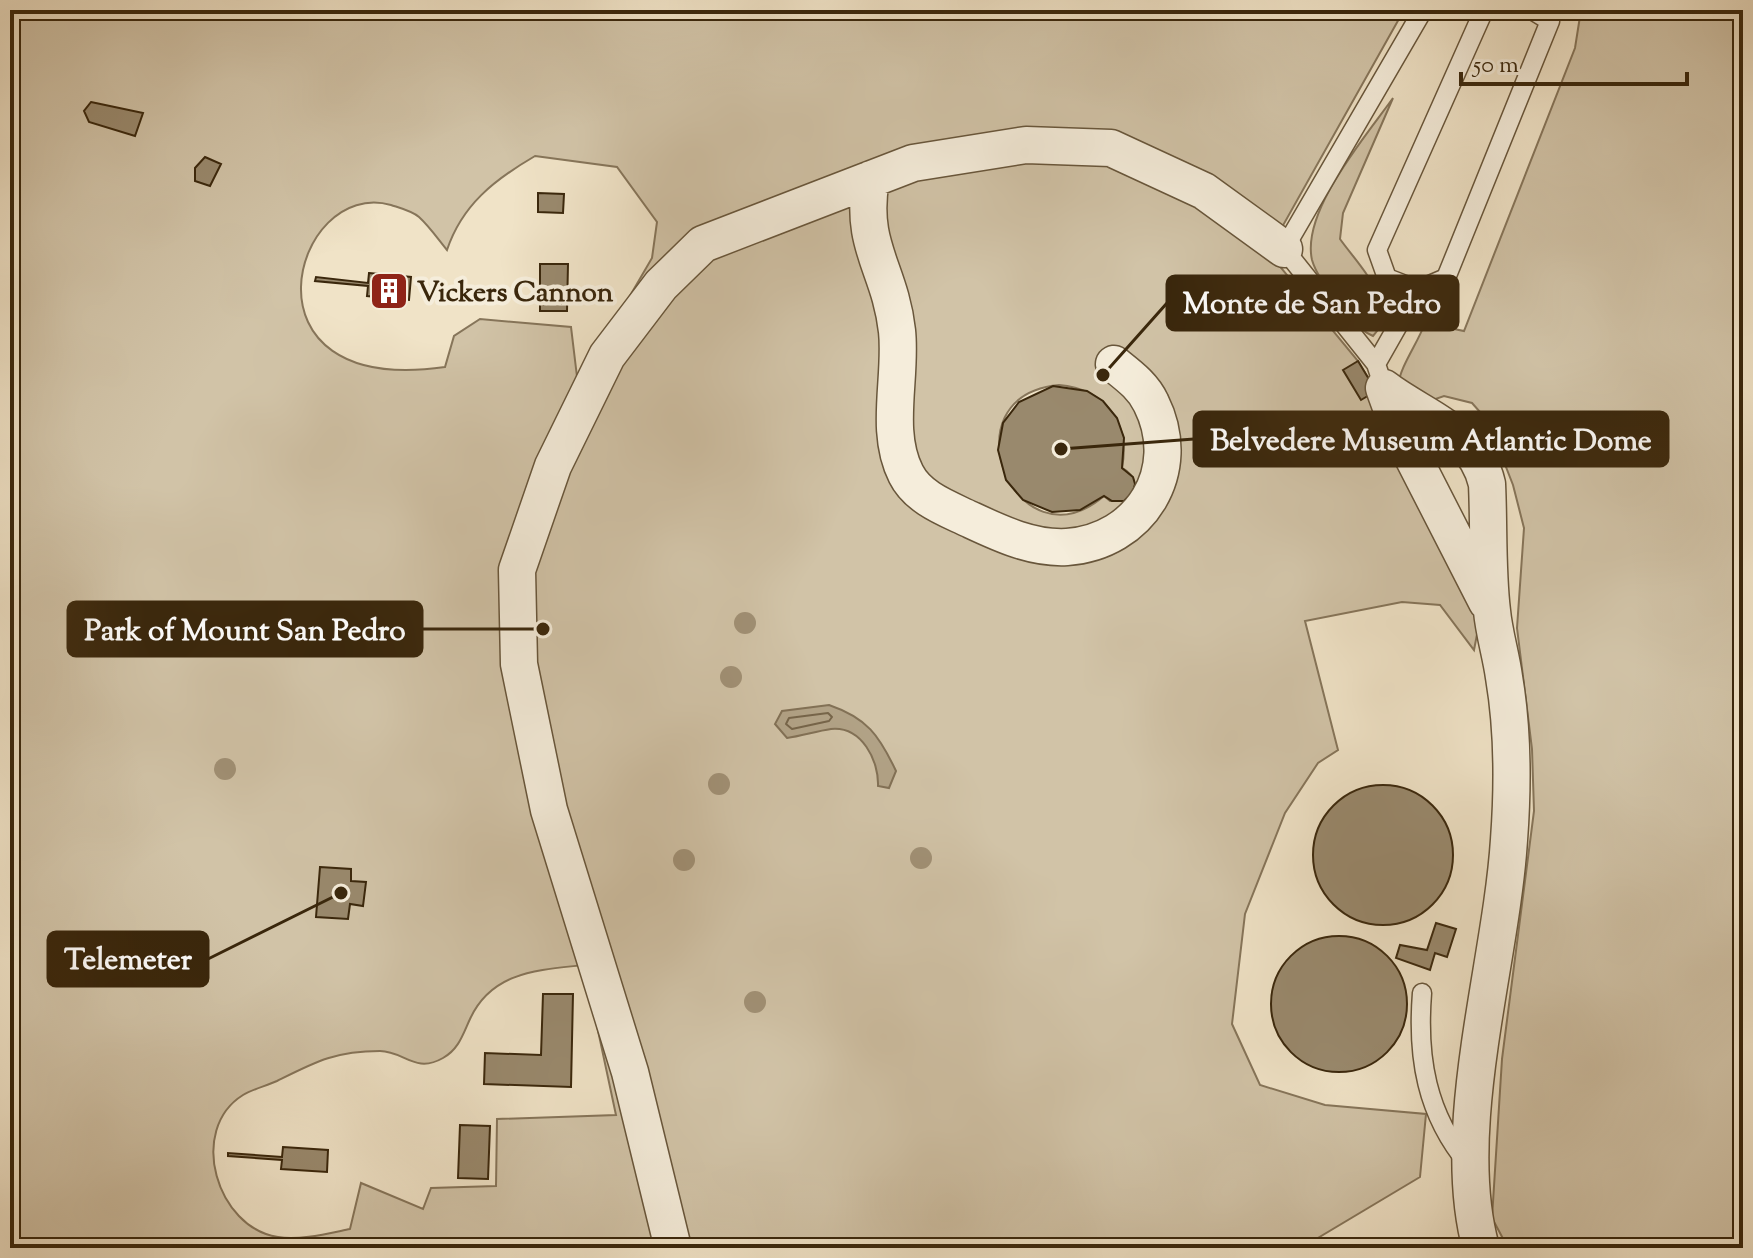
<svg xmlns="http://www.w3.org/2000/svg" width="1753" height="1258" font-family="'Sorts Mill Goudy',serif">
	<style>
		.green { fill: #d1c3a7; stroke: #86755a; stroke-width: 2; fill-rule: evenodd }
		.water { fill: #b2a387; stroke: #827156; stroke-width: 2 }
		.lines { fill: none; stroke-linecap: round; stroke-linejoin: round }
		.shore { stroke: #76654a; stroke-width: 2 }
		.building { fill: #99896d; stroke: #3a270c; stroke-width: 2 }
		.lane-casing { stroke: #68563b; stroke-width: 21 }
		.street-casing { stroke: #68563b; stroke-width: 39 }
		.lane { stroke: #f5eddb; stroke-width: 18 }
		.street { stroke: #f5eddb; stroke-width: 36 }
		.tree { fill: #a19176 }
		.labels { text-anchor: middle; stroke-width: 8; stroke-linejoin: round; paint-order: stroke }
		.poi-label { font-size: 28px; font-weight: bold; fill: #3a270c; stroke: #f5eddb; text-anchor: start }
		.leader { fill: none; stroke: #3a270c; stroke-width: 3 }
		.callout-dot { fill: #3a270c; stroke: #f5eddb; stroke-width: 3 }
		.callout { fill: #3a270c; stroke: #3a270c; stroke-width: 3 }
		.callout-label { font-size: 30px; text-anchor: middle; font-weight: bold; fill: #fff }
	</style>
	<rect width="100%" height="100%" fill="#f0e3c7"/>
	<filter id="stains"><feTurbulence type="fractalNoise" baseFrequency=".0025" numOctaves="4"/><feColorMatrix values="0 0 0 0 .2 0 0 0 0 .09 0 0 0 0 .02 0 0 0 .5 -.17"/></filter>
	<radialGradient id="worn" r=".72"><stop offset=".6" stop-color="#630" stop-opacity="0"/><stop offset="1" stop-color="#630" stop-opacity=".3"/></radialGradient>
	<!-- green -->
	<path class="green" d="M 10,10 L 1404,10 L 1268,252 L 1358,361 L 1376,391 L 1479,624 L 1474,650 L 1440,605 L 1402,602 L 1305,621 L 1338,750 L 1318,763 L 1285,813 L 1245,914 L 1232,1024 L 1260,1085 L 1325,1105 L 1426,1114 L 1420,1177 L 1301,1248 L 10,1248 ZM 535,156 L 617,167 L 657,222 L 652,258 L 578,385 L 571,327 L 480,319 L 454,336 L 445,367 C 231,398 293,177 391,205 C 400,208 412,211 419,217 C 429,226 438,239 447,250 C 462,205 494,180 535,156 ZM 1059,385 C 1104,389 1131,422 1122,468 C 1137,476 1139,491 1124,501 L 1110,501 L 1104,496 C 1016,571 943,396 1059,385 ZM 584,965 L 616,1115 L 497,1119 L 496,1186 L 431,1188 L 423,1209 L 361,1183 L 350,1229 C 330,1233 299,1241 278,1237 C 217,1228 187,1130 243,1095 C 253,1089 266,1086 277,1081 C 315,1062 335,1051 380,1051 C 404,1051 415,1074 443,1058 C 459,1049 463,1034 470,1019 C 492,971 539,970 584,965 Z
		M 1581,10 L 1743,10 L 1743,1248 L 1508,1248 L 1492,1218 L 1502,1059 L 1534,811 L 1532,749 L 1517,628 L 1524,528 L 1513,485 L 1488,421 L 1472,403 L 1444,396 L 1427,402 L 1398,386 C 1400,366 1418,343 1425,323 L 1464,331 L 1575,48 Z
		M 1393,98 L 1343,213 L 1340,239 C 1359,266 1402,306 1373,336 C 1355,328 1346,313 1335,297 C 1326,286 1316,274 1312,260 C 1301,211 1366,136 1393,98 Z"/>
	<!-- water -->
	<path class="water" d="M 829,705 C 867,718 879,735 896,771 L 889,788 L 878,786 C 879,761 862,726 831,729 C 817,731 801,736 787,738 L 775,724 L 782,711 Z"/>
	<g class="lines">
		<!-- shore -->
		<path class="shore" d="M 828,713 L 832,717 L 829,721 L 792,729 L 786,724 L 789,718 Z"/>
	</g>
	<!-- building -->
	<path class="building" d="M 91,102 L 143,113 L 135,136 L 89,122 L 84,111 Z
		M 205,157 L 221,164 L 210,186 L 195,181 L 195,168 Z
		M 538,193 L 564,194 L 563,213 L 538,212 Z
		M 540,264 L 568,264 L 567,311 L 540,311 Z
		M 369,273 L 411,277 L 409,300 L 367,296 L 368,286 L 315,281 L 316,277 L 368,283 Z
		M 1358,361 L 1376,391 L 1361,400 L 1343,370 Z
		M 1053,386 L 1087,391 L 1103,401 L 1117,418 L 1124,438 L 1122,468 L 1133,477 L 1135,484 L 1133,492 L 1124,501 L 1112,501 L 1104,496 L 1080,510 L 1052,512 L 1023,500 L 1006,480 L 998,450 L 1003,423 L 1019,402 Z
		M1313 855a70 70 0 1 1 140 0a70 70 0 1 1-140 0Z
		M 320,867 L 351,869 L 351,881 L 366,882 L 363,906 L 350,904 L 348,919 L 316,917 Z
		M 1436,923 L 1456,929 L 1447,957 L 1435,953 L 1430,970 L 1396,958 L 1400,945 L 1427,950 Z
		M1271 1004a68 68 0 1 1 136 0a68 68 0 1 1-136 0Z
		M 543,994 L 573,994 L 571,1087 L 484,1084 L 485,1053 L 541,1055 Z
		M 460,1125 L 490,1126 L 488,1179 L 458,1178 Z
		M 283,1147 L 328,1150 L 327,1172 L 281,1169 L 282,1160 L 228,1156 L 228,1153 L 282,1157 Z"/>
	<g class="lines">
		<defs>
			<path id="lane" d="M 1484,10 L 1377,250 L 1387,278 L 1418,290 L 1446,278 L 1550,21 L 1532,10
				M 1376,364 L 1418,290
				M 1384,388 L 1376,364 L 1284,249 L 1423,10
				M 1422,993 C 1417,1057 1426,1114 1469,1165"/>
			<path id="street" d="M 871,179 C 859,247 890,268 897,331 C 902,377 884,431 906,474 C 918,498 946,508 969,519 C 999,533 1032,549 1067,547 C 1140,542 1185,471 1151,403 C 1143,386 1129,376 1114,364
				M 1384,388 C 1423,418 1475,431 1487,484 C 1489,526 1487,570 1492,611 C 1494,633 1501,655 1504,677 C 1513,730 1513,786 1509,840 C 1501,964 1448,1129 1481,1248
				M 1384,388 L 1400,432 L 1487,602
				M 673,1248 L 630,1072 L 549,810 L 519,664 L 517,570 L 553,466 L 607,356 L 661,285 L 703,244 L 913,163 L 1026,145 L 1111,148 L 1204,191 L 1284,249"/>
		</defs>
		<!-- lane casing -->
		<use href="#lane" class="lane-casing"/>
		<!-- street casing -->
		<use href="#street" class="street-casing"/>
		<!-- lane -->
		<use href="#lane" class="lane"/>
		<!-- street -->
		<use href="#street" class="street"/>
	</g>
	<!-- trees -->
	<g class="tree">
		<circle cx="745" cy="623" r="11"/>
		<circle cx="731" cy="677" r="11"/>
		<circle cx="225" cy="769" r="11"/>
		<circle cx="719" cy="784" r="11"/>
		<circle cx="921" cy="858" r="11"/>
		<circle cx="684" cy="860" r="11"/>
		<circle cx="755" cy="1002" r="11"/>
	</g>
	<!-- icons -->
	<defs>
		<symbol id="building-square" viewBox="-11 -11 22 22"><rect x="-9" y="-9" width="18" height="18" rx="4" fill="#8f2418" stroke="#f5eddb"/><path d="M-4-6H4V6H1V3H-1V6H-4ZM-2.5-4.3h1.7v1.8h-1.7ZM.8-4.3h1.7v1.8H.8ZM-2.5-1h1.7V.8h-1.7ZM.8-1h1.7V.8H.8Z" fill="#fff"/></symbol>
	</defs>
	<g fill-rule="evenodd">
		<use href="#building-square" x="367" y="269" width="44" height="44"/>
	</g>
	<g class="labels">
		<!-- poi labels -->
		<g class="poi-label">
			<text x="417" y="301">Vickers Cannon</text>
		</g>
	</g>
	<!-- callouts -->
	<path class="leader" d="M1103 375L1167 303M1061 449L1194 439M543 629L422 629M341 893L208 959"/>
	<g class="callout-dot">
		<circle cx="1103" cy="375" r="8"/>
		<circle cx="1061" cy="449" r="8"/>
		<circle cx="543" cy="629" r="8"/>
		<circle cx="341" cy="893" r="8"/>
	</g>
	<g class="callout">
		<rect x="1167" y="276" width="291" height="54" rx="8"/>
		<rect x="1194" y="412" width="474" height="54" rx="8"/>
		<rect x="68" y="602" width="354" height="54" rx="8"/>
		<rect x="48" y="932" width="160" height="54" rx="8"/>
	</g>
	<g class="callout-label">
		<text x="1312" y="313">Monte de San Pedro</text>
		<text x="1431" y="450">Belvedere Museum Atlantic Dome</text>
		<text x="245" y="640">Park of Mount San Pedro</text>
		<text x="128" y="969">Telemeter</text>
	</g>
	<!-- margin -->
	<rect width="1753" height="1258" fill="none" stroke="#f0e3c7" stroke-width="40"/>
	<rect x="12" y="12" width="1729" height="1234" fill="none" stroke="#3a270c" stroke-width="4"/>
	<rect x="20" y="20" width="1713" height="1218" fill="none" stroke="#3a270c" stroke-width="2"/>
	<!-- scale -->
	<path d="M1461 72v12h226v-12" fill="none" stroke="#3a270c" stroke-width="4"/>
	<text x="1473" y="72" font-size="24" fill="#3a270c" stroke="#f5eddb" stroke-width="6" paint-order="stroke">50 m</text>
	<rect width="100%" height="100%" filter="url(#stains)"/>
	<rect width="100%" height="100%" fill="url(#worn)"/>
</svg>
